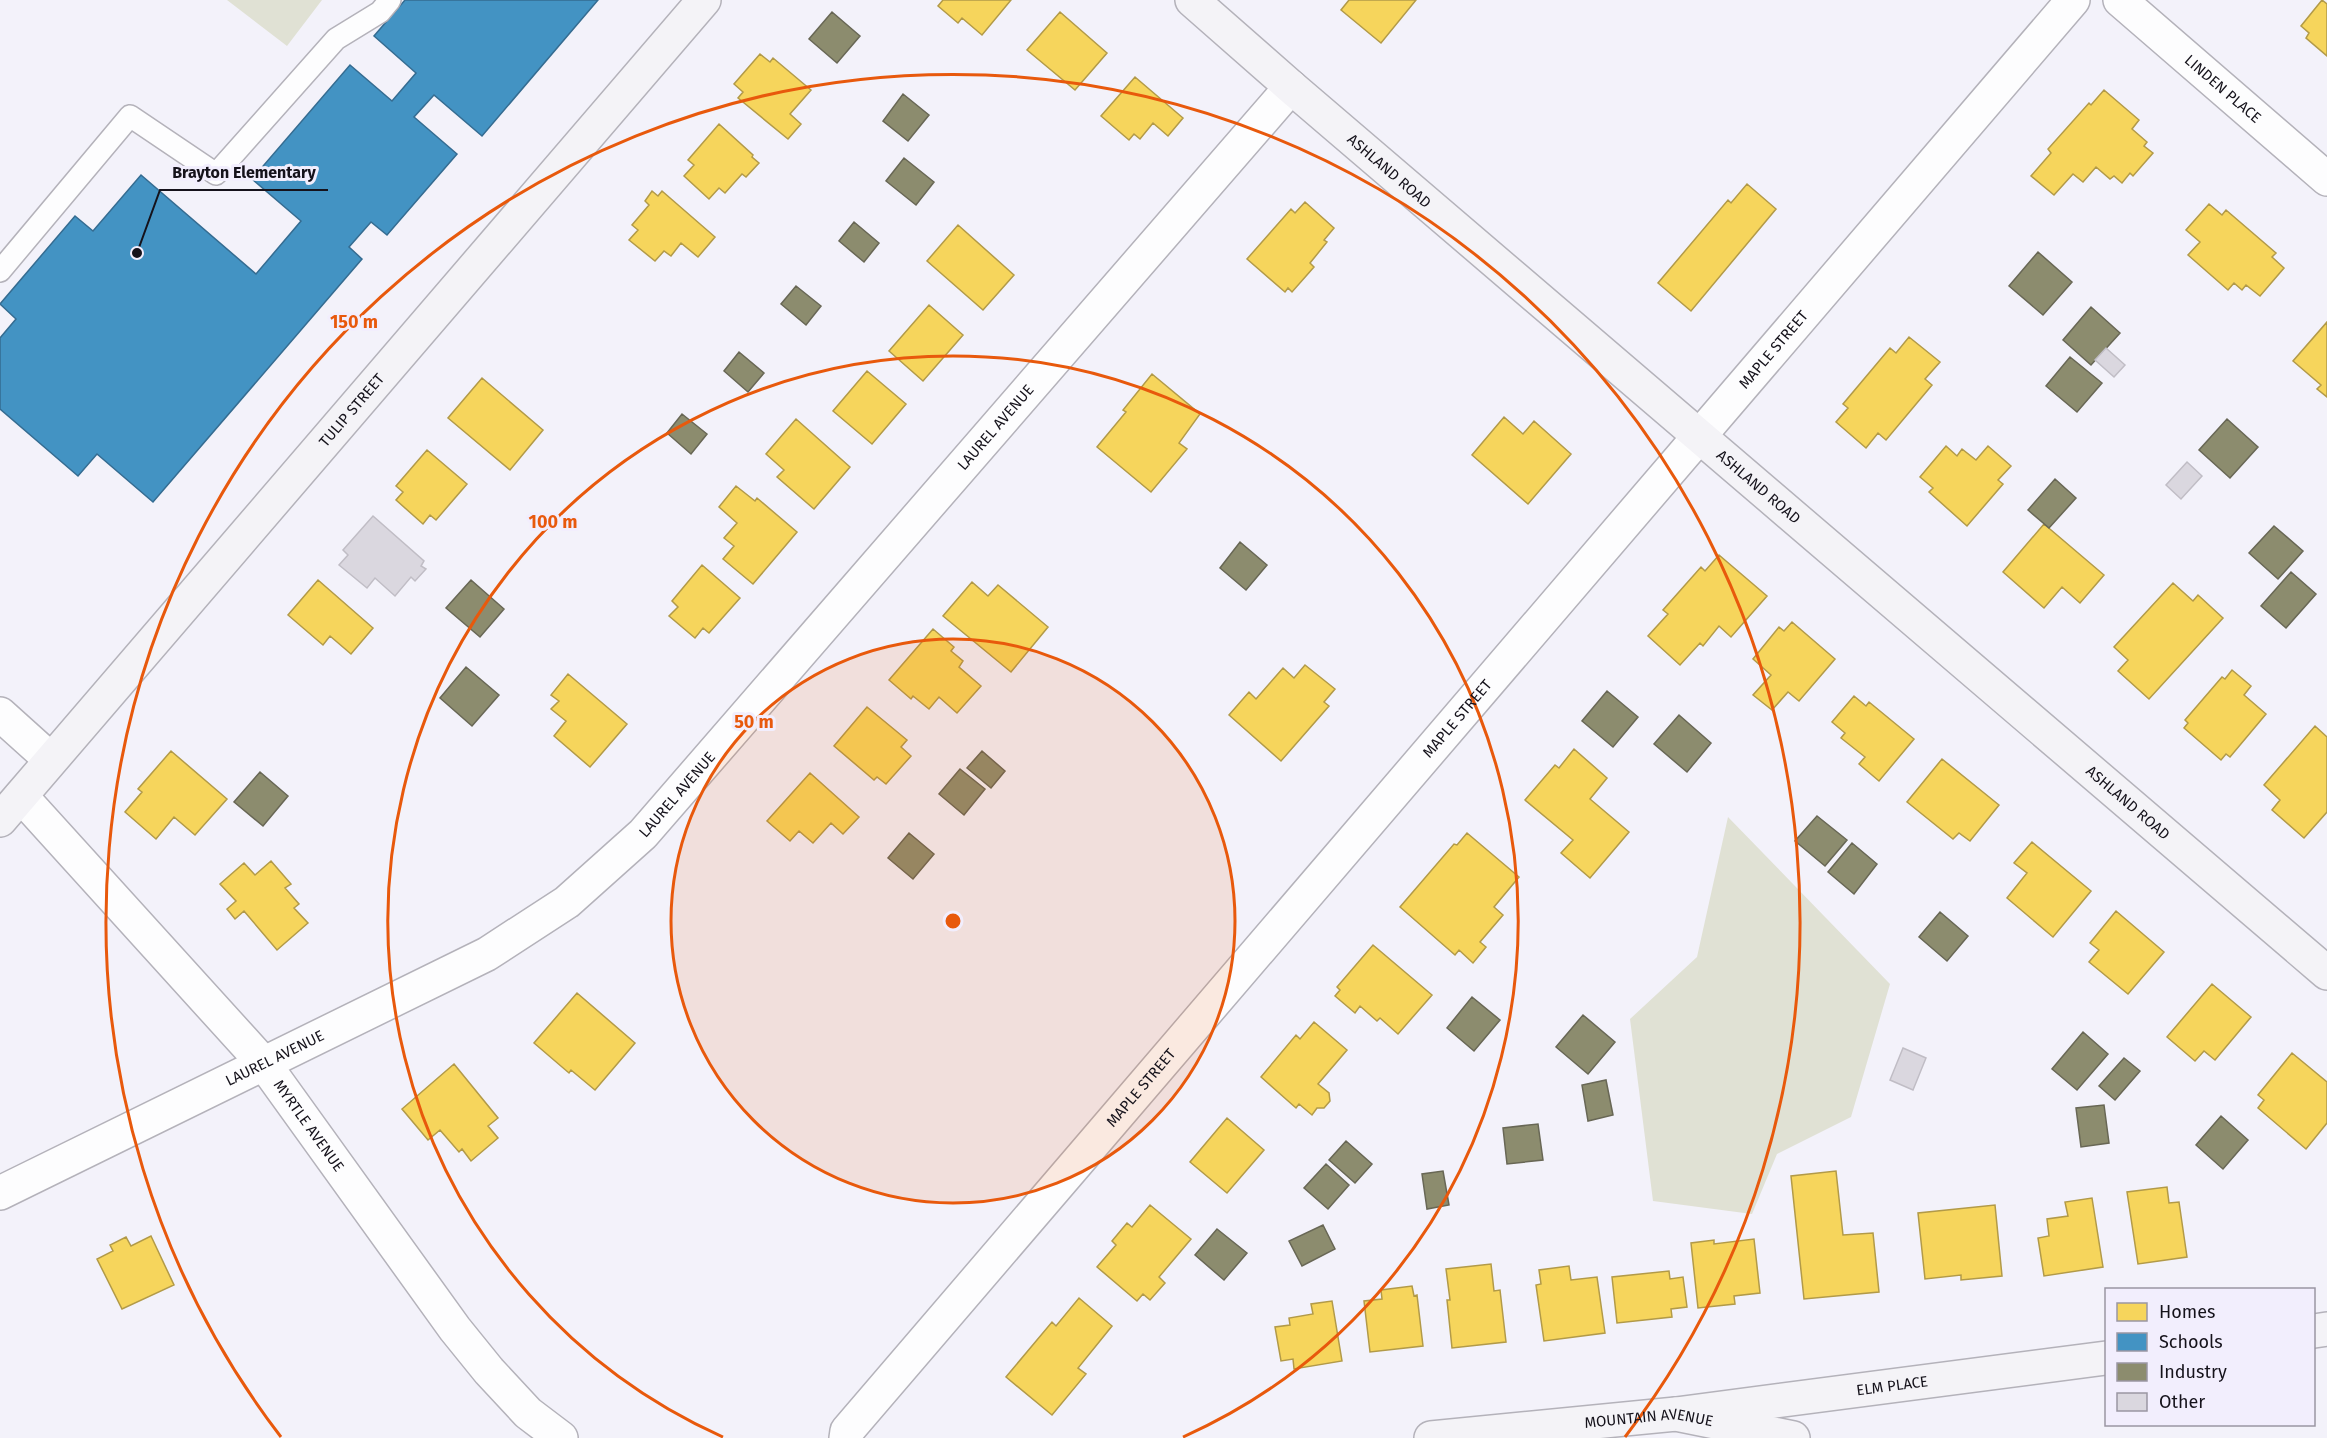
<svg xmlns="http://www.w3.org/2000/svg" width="2327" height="1438" font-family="'Fira Sans',sans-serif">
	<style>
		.green { fill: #e0e1d4 }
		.homes { fill: #f6d55c; stroke: #b29a48; stroke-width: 1.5 }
		.schools { fill: #4393c3; stroke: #356c91; stroke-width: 1.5 }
		.industry { fill: #8c8c6e; stroke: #686755; stroke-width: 1.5 }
		.building { fill: #dad7df; stroke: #c0bdc5; stroke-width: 1.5 }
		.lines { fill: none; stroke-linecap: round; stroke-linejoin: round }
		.lane-casing { stroke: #b4b2ba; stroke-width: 24 }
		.street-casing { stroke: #b4b2ba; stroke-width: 36 }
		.secondary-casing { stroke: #b4b2ba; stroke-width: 36 }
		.lane { stroke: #fdfdfe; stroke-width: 21 }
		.street { stroke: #fdfdfe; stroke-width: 33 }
		.secondary { stroke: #f4f3f7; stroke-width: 33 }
		.ring { fill: none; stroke: #e8590c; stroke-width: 3 }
		.labels { text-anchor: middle; stroke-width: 6; stroke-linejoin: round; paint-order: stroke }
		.street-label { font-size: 15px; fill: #15121b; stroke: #f2eefd }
		.centre { fill: #e8590c; stroke: #f2eefd; stroke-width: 3 }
		.ring-label { font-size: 18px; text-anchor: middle; font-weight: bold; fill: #e8590c; stroke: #f2eefd; stroke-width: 6; stroke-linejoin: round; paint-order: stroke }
		.leader { fill: none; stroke: #15121b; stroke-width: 2 }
		.callout-dot { fill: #15121b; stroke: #f2eefd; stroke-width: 2 }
		.callout-label { font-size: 16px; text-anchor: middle; font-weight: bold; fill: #15121b; stroke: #f2eefd; stroke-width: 6; stroke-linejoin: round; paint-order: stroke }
	</style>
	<rect width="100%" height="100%" fill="#f3f2fa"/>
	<!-- green -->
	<path class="green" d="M 227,0 L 322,0 L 287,46 Z
		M 1728,817 L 1890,984 L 1851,1117 L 1777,1154 L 1752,1214 L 1653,1201 L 1630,1019 L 1697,957 Z"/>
	<!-- homes -->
	<path class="homes" d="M 943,0 L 1011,0 L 982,35 L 962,18 L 958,23 L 938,6 Z
		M 1349,0 L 1416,0 L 1381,43 L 1341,10 Z
		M 2322,0 L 2327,4 L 2327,56 L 2306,38 L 2309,33 L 2301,26 Z
		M 1060,12 L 1107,53 L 1075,90 L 1027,50 Z
		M 760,54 L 770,62 L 773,58 L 811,90 L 790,114 L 801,124 L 788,139 L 738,98 L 743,92 L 734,84 Z
		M 1135,77 L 1183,118 L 1168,136 L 1153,123 L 1140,139 L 1134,134 L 1129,140 L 1101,116 Z
		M 2104,90 L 2139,120 L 2132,129 L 2147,142 L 2144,146 L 2153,153 L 2133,176 L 2130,173 L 2122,183 L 2114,176 L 2110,179 L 2096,167 L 2083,182 L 2073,174 L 2054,195 L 2031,176 L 2051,153 L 2048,149 L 2089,103 L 2091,105 Z
		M 719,124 L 753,155 L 752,157 L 759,163 L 746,177 L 742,174 L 725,193 L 719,188 L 709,199 L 684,176 L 694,165 L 688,160 Z
		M 1747,184 L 1776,209 L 1691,311 L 1658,283 L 1728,200 L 1731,203 Z
		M 652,191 L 658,196 L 662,191 L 715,237 L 698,257 L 681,243 L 671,256 L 664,251 L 655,261 L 629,240 L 638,230 L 632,225 L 649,205 L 645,201 Z
		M 1305,202 L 1334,228 L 1324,240 L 1327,242 L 1310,263 L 1314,267 L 1292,292 L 1288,288 L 1285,292 L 1247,259 L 1291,209 L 1295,213 Z
		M 2209,204 L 2222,215 L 2226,210 L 2276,253 L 2272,257 L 2284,268 L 2260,296 L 2246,285 L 2242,290 L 2234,283 L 2228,290 L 2188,255 L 2200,242 L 2186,230 Z
		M 958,225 L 1014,275 L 983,310 L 927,261 Z
		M 929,305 L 963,335 L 923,381 L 889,351 Z
		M 2327,322 L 2327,397 L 2317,389 L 2321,385 L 2293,361 Z
		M 1909,337 L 1940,362 L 1925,379 L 1932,385 L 1886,440 L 1878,433 L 1866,448 L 1836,422 L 1848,408 L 1843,404 L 1890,348 L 1896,353 Z
		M 867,371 L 906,404 L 872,444 L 833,411 Z
		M 1152,374 L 1200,414 L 1179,443 L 1187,449 L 1151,492 L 1097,447 L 1126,412 L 1123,410 Z
		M 482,378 L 543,430 L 510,470 L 448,418 Z
		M 1504,417 L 1523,434 L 1534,421 L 1571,454 L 1528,504 L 1472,455 Z
		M 796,419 L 850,467 L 814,509 L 777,477 L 784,470 L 766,454 Z
		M 1946,446 L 1957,456 L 1962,449 L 1976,460 L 1988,446 L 2011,466 L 1998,480 L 2003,484 L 1967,526 L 1929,492 L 1933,488 L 1920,477 Z
		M 427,450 L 467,484 L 436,520 L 430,515 L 423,524 L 396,500 L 403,492 L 396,486 Z
		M 736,486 L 755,501 L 757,498 L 797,532 L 753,584 L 723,559 L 734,546 L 724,538 L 737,523 L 719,507 Z
		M 2044,524 L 2104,575 L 2080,603 L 2062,587 L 2044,608 L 2003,572 Z
		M 1719,555 L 1767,596 L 1731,637 L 1719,626 L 1703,646 L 1700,643 L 1680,665 L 1648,636 L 1668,614 L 1663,610 L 1701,567 L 1705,571 Z
		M 702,565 L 740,598 L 709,633 L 703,628 L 695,638 L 669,616 L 678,607 L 672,601 Z
		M 318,580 L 373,628 L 351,654 L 330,636 L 323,645 L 288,615 Z
		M 972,582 L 988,596 L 998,585 L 1048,627 L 1011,672 L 943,616 Z
		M 2173,583 L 2193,601 L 2198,595 L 2223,618 L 2149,699 L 2118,671 L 2128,660 L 2114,647 Z
		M 1792,622 L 1835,659 L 1799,701 L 1788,692 L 1772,710 L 1753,695 L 1771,675 L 1753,659 L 1779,627 L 1784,631 Z
		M 933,629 L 954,647 L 951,651 L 963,661 L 959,667 L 981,686 L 957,713 L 939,697 L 929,709 L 913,696 L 911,699 L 889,680 Z
		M 1305,665 L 1335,689 L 1324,702 L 1329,706 L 1281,761 L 1229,715 L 1249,692 L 1256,699 L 1283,668 L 1294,678 Z
		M 2232,670 L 2251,686 L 2244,695 L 2266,714 L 2230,757 L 2226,754 L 2221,760 L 2184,728 L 2188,723 L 2185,720 L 2222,677 L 2225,679 Z
		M 568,674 L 627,724 L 590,767 L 554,736 L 566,721 L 551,709 L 559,701 L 551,695 Z
		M 1854,696 L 1866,706 L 1869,702 L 1914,739 L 1879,781 L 1859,764 L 1865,757 L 1841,738 L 1845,733 L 1832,722 Z
		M 867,707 L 907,740 L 901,747 L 911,756 L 886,784 L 877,777 L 874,780 L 834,746 Z
		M 2315,726 L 2327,737 L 2327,812 L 2304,838 L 2272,810 L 2280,800 L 2264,785 Z
		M 1574,749 L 1607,778 L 1590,799 L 1629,832 L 1590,878 L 1561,853 L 1573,840 L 1525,800 L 1555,765 L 1559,768 Z
		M 171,751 L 227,799 L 195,835 L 174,817 L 156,839 L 125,812 L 142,792 L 138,789 Z
		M 1942,759 L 1999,805 L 1970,841 L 1959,833 L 1953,839 L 1907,802 Z
		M 810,773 L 859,817 L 843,834 L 831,823 L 813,843 L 799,831 L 790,841 L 767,821 Z
		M 1467,833 L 1519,877 L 1494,907 L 1503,915 L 1480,942 L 1486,947 L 1473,963 L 1459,950 L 1455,955 L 1400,907 L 1454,844 L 1457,845 Z
		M 2032,842 L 2091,891 L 2053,937 L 2007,898 L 2027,873 L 2014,863 Z
		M 271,861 L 291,884 L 285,888 L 299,904 L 294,908 L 308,923 L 277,950 L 244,911 L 235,919 L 227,909 L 236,901 L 220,884 L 244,863 L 255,875 Z
		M 2116,911 L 2164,952 L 2128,994 L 2089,962 L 2099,950 L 2090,943 Z
		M 1373,945 L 1432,995 L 1398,1034 L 1380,1018 L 1377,1021 L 1360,1006 L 1355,1013 L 1335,996 L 1340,990 L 1337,987 Z
		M 2212,984 L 2251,1017 L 2215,1060 L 2204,1051 L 2195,1061 L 2167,1037 Z
		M 577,993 L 635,1043 L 595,1090 L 571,1070 L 569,1073 L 534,1043 Z
		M 1314,1022 L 1347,1050 L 1318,1084 L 1329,1093 L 1330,1101 L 1324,1108 L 1317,1108 L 1312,1115 L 1299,1104 L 1296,1108 L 1261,1077 L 1296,1035 L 1300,1039 Z
		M 2292,1053 L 2327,1082 L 2327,1123 L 2306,1149 L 2258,1108 L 2264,1100 L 2258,1095 Z
		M 454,1064 L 498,1118 L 488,1126 L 498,1138 L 471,1161 L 462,1149 L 459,1152 L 440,1130 L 428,1140 L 402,1109 Z
		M 1227,1118 L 1264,1150 L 1227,1193 L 1190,1162 Z
		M 1836,1171 L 1843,1235 L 1873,1233 L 1879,1292 L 1804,1299 L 1791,1176 Z
		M 2167,1187 L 2169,1203 L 2179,1202 L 2187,1257 L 2138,1264 L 2127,1192 Z
		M 2092,1198 L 2103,1267 L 2044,1276 L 2038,1238 L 2049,1236 L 2047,1219 L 2068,1216 L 2065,1202 Z
		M 1150,1205 L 1191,1239 L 1159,1277 L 1165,1283 L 1150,1300 L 1143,1294 L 1137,1301 L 1097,1267 L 1116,1245 L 1112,1241 L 1127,1223 L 1132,1227 Z
		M 1995,1205 L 2002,1276 L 1961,1280 L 1961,1275 L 1925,1279 L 1918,1213 Z
		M 151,1236 L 174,1285 L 122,1309 L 97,1259 L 113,1251 L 110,1245 L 126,1237 L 131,1246 Z
		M 1754,1239 L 1760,1293 L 1734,1296 L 1735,1304 L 1698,1308 L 1691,1243 L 1714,1240 L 1714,1244 Z
		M 1491,1264 L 1494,1291 L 1500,1290 L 1506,1342 L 1452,1348 L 1447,1300 L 1450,1300 L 1446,1269 Z
		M 1569,1266 L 1571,1280 L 1597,1277 L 1605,1333 L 1544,1341 L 1536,1285 L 1541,1284 L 1539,1270 Z
		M 1669,1271 L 1670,1279 L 1683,1277 L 1687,1307 L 1671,1309 L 1672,1317 L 1617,1323 L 1612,1277 Z
		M 1412,1286 L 1414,1296 L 1417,1295 L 1423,1346 L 1370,1352 L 1364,1301 L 1382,1299 L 1381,1290 Z
		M 1079,1298 L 1112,1326 L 1078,1368 L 1086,1374 L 1052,1415 L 1006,1377 L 1052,1322 L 1056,1326 Z
		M 1332,1301 L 1342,1361 L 1294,1369 L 1293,1359 L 1281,1361 L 1275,1327 L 1290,1325 L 1289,1318 L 1313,1314 L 1311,1304 Z"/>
	<!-- schools -->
	<path class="schools" d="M 405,0 L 598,0 L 482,136 L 434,95 L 414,117 L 457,154 L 387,235 L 371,222 L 349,247 L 362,259 L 153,502 L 97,454 L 78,476 L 0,409 L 0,338 L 16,319 L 0,304 L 75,216 L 93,231 L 141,175 L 256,274 L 301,221 L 252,179 L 350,65 L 392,101 L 416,73 L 374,36 Z"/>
	<!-- industry -->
	<path class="industry" d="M 832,12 L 860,36 L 837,63 L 809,39 Z
		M 903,94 L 929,115 L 908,141 L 883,121 Z
		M 904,158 L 934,182 L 916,205 L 886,181 Z
		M 854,222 L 879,243 L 864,262 L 839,241 Z
		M 2038,252 L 2072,282 L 2043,315 L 2009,286 Z
		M 796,286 L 821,306 L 806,325 L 781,304 Z
		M 2091,307 L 2120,333 L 2091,365 L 2063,340 Z
		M 739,352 L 764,373 L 748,392 L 724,371 Z
		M 2070,357 L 2102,383 L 2077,412 L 2046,386 Z
		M 682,414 L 707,434 L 691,454 L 667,433 Z
		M 2227,419 L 2258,447 L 2230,478 L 2199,450 Z
		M 2055,479 L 2076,498 L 2049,528 L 2028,510 Z
		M 2274,526 L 2303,551 L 2278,579 L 2249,553 Z
		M 1240,542 L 1267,565 L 1246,590 L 1220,568 Z
		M 2291,572 L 2316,594 L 2286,628 L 2261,606 Z
		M 471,580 L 504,609 L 480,637 L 446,608 Z
		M 466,667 L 499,695 L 472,726 L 440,698 Z
		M 1607,691 L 1638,717 L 1613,747 L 1582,721 Z
		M 1679,715 L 1711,743 L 1687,772 L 1654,744 Z
		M 982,751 L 1005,771 L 991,788 L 967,768 Z
		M 960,769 L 985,789 L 964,815 L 939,794 Z
		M 260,772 L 288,796 L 263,826 L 234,802 Z
		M 1817,816 L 1847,840 L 1825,866 L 1795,841 Z
		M 909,833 L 934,854 L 913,879 L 888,858 Z
		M 1852,843 L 1877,864 L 1854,894 L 1828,872 Z
		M 1940,912 L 1968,936 L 1947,961 L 1919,937 Z
		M 1472,997 L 1500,1020 L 1474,1051 L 1447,1028 Z
		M 1583,1015 L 1615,1042 L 1588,1074 L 1556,1047 Z
		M 2083,1032 L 2108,1054 L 2077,1090 L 2052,1069 Z
		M 2124,1058 L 2140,1071 L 2115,1100 L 2099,1086 Z
		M 1606,1080 L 1613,1115 L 1588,1121 L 1582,1085 Z
		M 2104,1105 L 2109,1143 L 2081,1147 L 2076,1108 Z
		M 2221,1116 L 2248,1140 L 2223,1169 L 2196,1145 Z
		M 1538,1124 L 1543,1160 L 1507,1164 L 1503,1128 Z
		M 1346,1141 L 1372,1164 L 1355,1183 L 1329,1160 Z
		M 1326,1164 L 1349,1185 L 1328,1209 L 1304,1188 Z
		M 1443,1171 L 1449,1205 L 1427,1209 L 1422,1174 Z
		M 1323,1225 L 1335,1249 L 1302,1266 L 1289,1241 Z
		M 1217,1229 L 1247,1253 L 1224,1280 L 1195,1255 Z"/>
	<!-- building -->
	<path class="building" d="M 2106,348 L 2125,365 L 2114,377 L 2095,360 Z
		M 2187,462 L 2202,476 L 2181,499 L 2166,485 Z
		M 373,516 L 424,561 L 421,566 L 426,569 L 415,581 L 411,577 L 395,596 L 375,578 L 367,588 L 339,565 L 348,555 L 343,550 Z
		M 1903,1048 L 1926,1058 L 1913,1090 L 1890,1080 Z"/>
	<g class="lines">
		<defs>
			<path id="lane" d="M 0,271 L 130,116 L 216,174 L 336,39 L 380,12 L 390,0"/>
			<g id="street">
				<path id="s1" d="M 2120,0 L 2327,179"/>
				<path d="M 0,714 L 50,759"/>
				<path id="s2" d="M 21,796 L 265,1065 L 455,1329 L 489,1371 L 528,1413 L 561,1438"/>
				<path id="s3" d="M 0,1193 L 487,954 L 567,902 L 643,834 L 1291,87"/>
				<path id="s4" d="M 846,1438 L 847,1431 L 2073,0"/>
			</g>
			<g id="secondary">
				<path id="s5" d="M 1192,0 L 1291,87 L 2327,973"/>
				<path id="s6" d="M 0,820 L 704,0"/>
				<path d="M 2314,1331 L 2327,1329"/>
				<path id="s7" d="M 1676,1414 L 2106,1358"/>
				<path id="s8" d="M 1431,1438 L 1676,1414 L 1793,1438"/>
			</g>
		</defs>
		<!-- lane casing -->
		<use href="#lane" class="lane-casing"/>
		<!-- street casing -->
		<use href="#street" class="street-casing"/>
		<!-- secondary casing -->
		<use href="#secondary" class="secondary-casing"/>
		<!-- lane -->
		<use href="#lane" class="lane"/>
		<!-- street -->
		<use href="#street" class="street"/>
		<!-- secondary -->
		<use href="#secondary" class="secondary"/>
	</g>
	<!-- distance rings -->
	<circle cx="953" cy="921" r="282" fill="#e8590c" fill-opacity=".12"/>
	<g class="ring">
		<circle cx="953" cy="921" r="282"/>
		<path d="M723 1437A565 565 0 1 1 1183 1437"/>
		<path d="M281 1437A847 847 0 1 1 1625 1437"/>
	</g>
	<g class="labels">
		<!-- street labels -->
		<g class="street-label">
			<text dy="5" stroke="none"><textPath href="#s1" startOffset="136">LINDEN PLACE</textPath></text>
			<text dy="5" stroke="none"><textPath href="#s5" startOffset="261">ASHLAND ROAD</textPath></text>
			<text dy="5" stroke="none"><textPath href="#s4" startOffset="1431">MAPLE STREET</textPath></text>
			<text dy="5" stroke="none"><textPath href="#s6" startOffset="540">TULIP STREET</textPath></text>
			<text dy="5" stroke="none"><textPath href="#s3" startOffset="1278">LAUREL AVENUE</textPath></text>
			<text dy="5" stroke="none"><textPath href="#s5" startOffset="747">ASHLAND ROAD</textPath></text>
			<text dy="5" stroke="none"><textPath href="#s4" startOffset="945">MAPLE STREET</textPath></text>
			<text dy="5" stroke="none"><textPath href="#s3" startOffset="792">LAUREL AVENUE</textPath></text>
			<text dy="5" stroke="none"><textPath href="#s5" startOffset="1233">ASHLAND ROAD</textPath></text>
			<text dy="5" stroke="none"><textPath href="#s3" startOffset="306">LAUREL AVENUE</textPath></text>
			<text dy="5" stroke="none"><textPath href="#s4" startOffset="459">MAPLE STREET</textPath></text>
			<text dy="5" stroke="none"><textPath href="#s2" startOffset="438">MYRTLE AVENUE</textPath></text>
			<text dy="5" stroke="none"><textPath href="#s7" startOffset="218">ELM PLACE</textPath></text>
			<text dy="5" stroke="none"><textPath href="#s8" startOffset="219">MOUNTAIN AVENUE</textPath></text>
		</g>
	</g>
	<circle cx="953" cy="921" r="9" class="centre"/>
	<g class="ring-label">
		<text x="354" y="328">150 m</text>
		<text x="553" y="528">100 m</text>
		<text x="754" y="728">50 m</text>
	</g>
	<!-- callouts -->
	<path class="leader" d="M137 253L160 190H328"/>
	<circle class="callout-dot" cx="137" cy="253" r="6"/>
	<g class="callout-label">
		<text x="244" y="178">Brayton Elementary</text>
	</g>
	<!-- legend -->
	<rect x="2105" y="1288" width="210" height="138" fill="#f2eefd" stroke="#9a96a3" stroke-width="1.5"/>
	<rect x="2117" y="1303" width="30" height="18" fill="#f6d55c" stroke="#9a96a3" stroke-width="1.5"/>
	<text x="2159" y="1318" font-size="18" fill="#15121b">Homes</text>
	<rect x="2117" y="1333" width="30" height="18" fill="#4393c3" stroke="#9a96a3" stroke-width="1.5"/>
	<text x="2159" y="1348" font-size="18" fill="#15121b">Schools</text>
	<rect x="2117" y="1363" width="30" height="18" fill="#8c8c6e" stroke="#9a96a3" stroke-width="1.5"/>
	<text x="2159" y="1378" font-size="18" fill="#15121b">Industry</text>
	<rect x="2117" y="1393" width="30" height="18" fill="#dad7df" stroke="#9a96a3" stroke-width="1.5"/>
	<text x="2159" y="1408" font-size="18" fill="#15121b">Other</text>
</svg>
